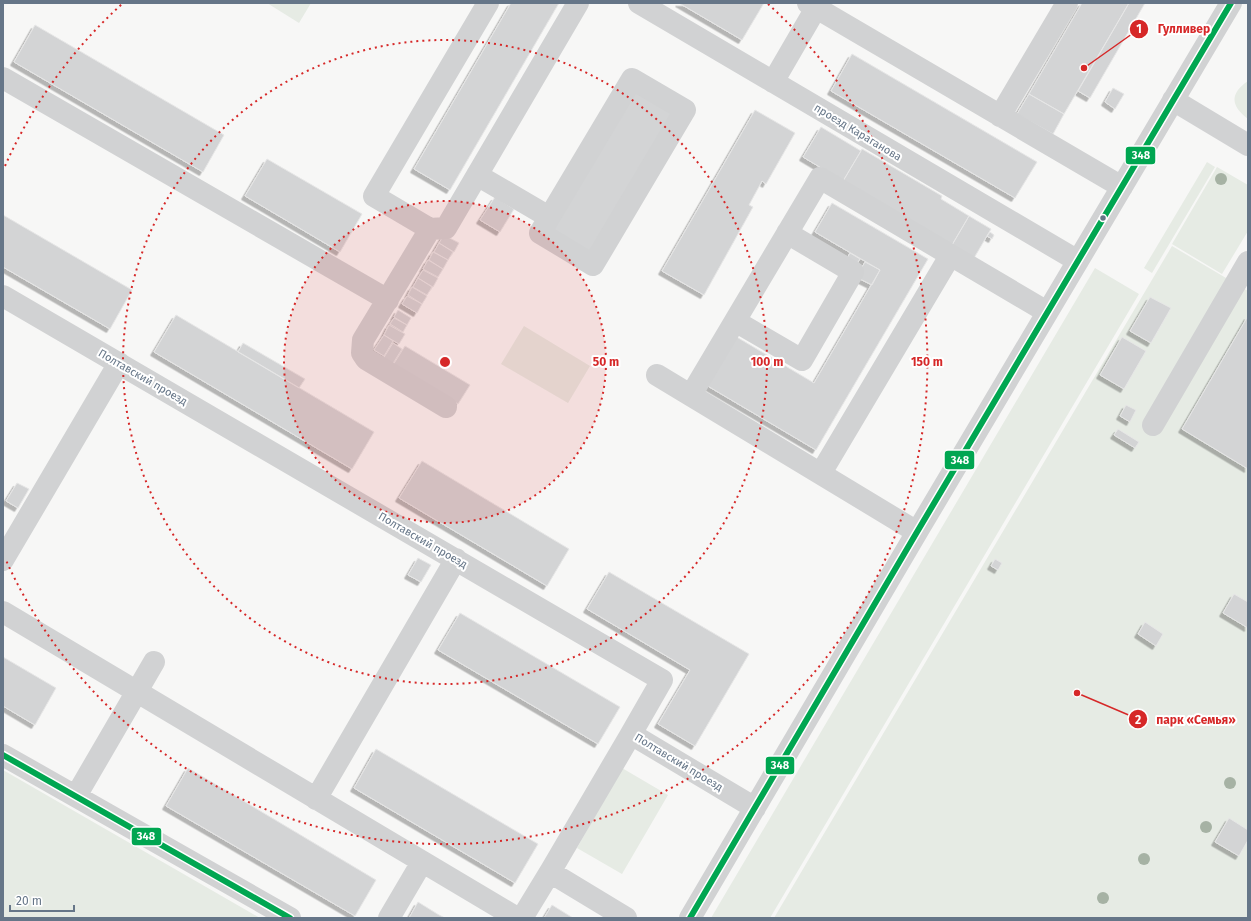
<svg xmlns="http://www.w3.org/2000/svg" width="1251" height="921" font-family="'Fira Sans',sans-serif">
	<style>
		.green { fill: #e6ebe4 }
		.building { fill: #d3d4d5; stroke: #e6e6e6; filter: url(#shadow) }
		.lines { fill: none; stroke-linecap: round; stroke-linejoin: round }
		.minor { stroke: #d1d2d3; stroke-width: 22 }
		.bus-1-casing { stroke: #fff; stroke-width: 9 }
		.bus-1 { stroke: #00a651; stroke-width: 6 }
		.tree { fill: #a6b2a4 }
		.ring { fill: none; stroke: #d62828; stroke-width: 2; stroke-dasharray: 2 4 }
		.bus-dot { fill: #667688; stroke: #fff; stroke-width: 1.5 }
		.labels { text-anchor: middle; stroke-width: 4; stroke-linejoin: round; paint-order: stroke }
		.street-label { font-size: 11px; fill: #667688; stroke: #fff }
		.centre { fill: #d62828; stroke: #fff; stroke-width: 2 }
		.ring-label { font-size: 12px; text-anchor: middle; font-weight: bold; fill: #d62828; stroke: #fff; stroke-width: 4; stroke-linejoin: round; paint-order: stroke }
		.leader { fill: none; stroke: #d62828; stroke-width: 1.5 }
		.callout-dot { fill: #d62828; stroke: #fff; stroke-width: 1.5 }
		.mark-label { font-size: 12px; text-anchor: middle; font-weight: bold; fill: #fff }
		.callout-label { font-size: 12px; text-anchor: middle; font-weight: bold; fill: #d62828; stroke: #fff; stroke-width: 4; stroke-linejoin: round; paint-order: stroke }
		.line-badge { stroke: #fff; stroke-width: 1.5 }
		.badge-label { font-size: 11px; text-anchor: middle; font-weight: bold; fill: #fff }
	</style>
	<defs>
		<filter id="shadow"><feDropShadow dx="-3.5" dy="3.5" stdDeviation="0" flood-color="#0004"/></filter>
	</defs>
	<rect width="100%" height="100%" fill="#f7f7f6"/>
	<!-- green -->
	<path class="green" d="M 267,3 L 311,3 L 299,23 Z
		M 1248,81 L 1248,119 C 1231,106 1229,94 1248,81 Z
		M 1207,162 L 1215,167 L 1152,273 L 1144,268 Z
		M 1217,167 L 1248,185 L 1248,231 L 1222,274 L 1172,244 Z
		M 1172,246 L 1248,291 L 1248,316 L 1182,429 L 1248,469 L 1248,918 L 774,918 Z
		M 1095,268 L 1139,294 L 770,918 L 711,918 Z
		M 524,326 L 590,366 L 568,403 L 501,364 Z
		M 622,768 L 668,795 L 622,874 L 577,848 Z
		M 3,770 L 260,918 L 3,918 Z"/>
	<!-- building -->
	<path class="building" d="M 511,3 L 559,3 L 450,190 L 414,169 Z
		M 679,3 L 764,3 L 742,40 Z
		M 1082,3 L 1129,3 L 1064,114 L 1029,94 Z
		M 1129,3 L 1145,3 L 1090,98 L 1078,91 Z
		M 35,25 L 224,135 L 203,172 L 14,62 Z
		M 852,54 L 1037,162 L 1015,198 L 831,91 Z
		M 1113,88 L 1124,94 L 1115,109 L 1105,102 Z
		M 635,89 L 675,112 L 591,254 L 552,231 Z
		M 1029,94 L 1064,114 L 1053,134 L 1017,114 Z
		M 755,110 L 795,133 L 766,184 L 762,181 L 749,205 L 753,207 L 704,295 L 662,271 Z
		M 821,127 L 861,151 L 843,181 L 803,157 Z
		M 862,149 L 942,196 L 941,199 L 969,216 L 952,245 L 842,183 Z
		M 267,159 L 362,214 L 340,252 L 245,196 Z
		M 495,197 L 514,209 L 500,232 L 480,220 Z
		M 832,203 L 928,259 L 816,450 L 706,385 L 735,336 L 814,383 L 880,270 L 815,232 Z
		M 3,215 L 132,290 L 110,329 L 3,267 Z
		M 969,216 L 991,229 L 974,258 L 952,245 Z
		M 990,232 L 994,235 L 992,239 L 987,236 Z
		M 444,235 L 459,243 L 454,252 L 439,243 Z
		M 439,243 L 453,252 L 448,260 L 434,252 Z
		M 433,252 L 448,260 L 443,269 L 429,260 Z
		M 850,253 L 860,259 L 856,265 L 846,260 Z
		M 428,260 L 443,269 L 438,277 L 423,269 Z
		M 865,262 L 880,270 L 872,285 L 856,277 Z
		M 423,270 L 438,278 L 433,287 L 418,278 Z
		M 418,278 L 432,287 L 427,295 L 413,287 Z
		M 412,287 L 427,296 L 422,304 L 408,295 Z
		M 407,296 L 422,304 L 417,313 L 402,304 Z
		M 1150,297 L 1171,308 L 1151,343 L 1130,331 Z
		M 398,310 L 411,318 L 407,325 L 394,317 Z
		M 176,315 L 374,432 L 352,469 L 154,352 Z
		M 1248,316 L 1248,469 L 1182,429 Z
		M 394,318 L 407,325 L 403,332 L 390,324 Z
		M 389,325 L 405,334 L 399,344 L 384,335 Z
		M 384,335 L 393,341 L 384,356 L 374,350 Z
		M 1122,337 L 1146,351 L 1124,389 L 1100,375 Z
		M 243,343 L 305,379 L 299,388 L 238,352 Z
		M 393,343 L 402,349 L 392,365 L 383,359 Z
		M 405,346 L 470,385 L 458,404 L 393,365 Z
		M 1126,405 L 1136,410 L 1130,422 L 1120,416 Z
		M 1118,429 L 1139,442 L 1135,448 L 1114,435 Z
		M 422,461 L 569,549 L 547,586 L 399,498 Z
		M 17,483 L 29,489 L 18,508 L 6,501 Z
		M 418,558 L 431,565 L 421,582 L 408,575 Z
		M 995,559 L 1002,563 L 998,570 L 991,566 Z
		M 609,572 L 749,654 L 695,746 L 658,724 L 690,670 L 587,609 Z
		M 1234,594 L 1248,602 L 1248,628 L 1223,613 Z
		M 460,613 L 620,707 L 598,744 L 438,650 Z
		M 1145,622 L 1163,634 L 1156,646 L 1138,634 Z
		M 3,657 L 56,688 L 35,725 L 3,706 Z
		M 376,749 L 538,844 L 515,883 L 354,788 Z
		M 188,768 L 376,880 L 355,916 L 166,806 Z
		M 1229,818 L 1248,830 L 1248,840 L 1239,856 L 1215,842 Z
		M 418,902 L 439,915 L 445,918 L 409,918 Z
		M 552,905 L 573,918 L 544,918 Z"/>
	<g class="lines">
		<!-- minor -->
		<path class="minor" d="M 639,3 L 1078,261
			M 808,3 L 1122,187
			M 3,78 L 388,300
			M 632,79 L 685,110 L 593,265 L 540,233 Z
			M 773,82 L 816,8
			M 1173,100 L 1248,145
			M 1000,116 L 1067,3
			M 477,175 L 549,217
			M 430,229 L 446,228 L 578,3
			M 3,296 L 662,680 L 631,734 L 755,808
			M 735,321 L 802,360 L 853,272 L 787,233
			M 657,375 L 917,532
			M 691,395 L 820,178 L 1047,312
			M 446,407 L 366,359 L 362,353 L 363,340 L 430,229 L 374,196 L 488,3
			M 1153,425 L 1248,262
			M 821,473 L 950,256
			M 3,560 L 119,363
			M 3,612 L 517,918
			M 3,755 L 290,918
			M 76,796 L 154,662
			M 316,799 L 456,559
			M 550,872 L 631,734
			M 389,918 L 422,862
			M 522,918 L 550,872 L 626,918
			M 690,918 L 917,532 L 1231,3"/>
		<defs>
			<path id="bus-1" d="M 3,755 L 290,918
				M 690,918 L 917,532 L 1231,3"/>
		</defs>
		<!-- bus-1 casing -->
		<use href="#bus-1" class="bus-1-casing"/>
		<!-- bus-1 -->
		<use href="#bus-1" class="bus-1"/>
	</g>
	<!-- trees -->
	<g class="tree">
		<circle cx="1221" cy="179" r="6"/>
		<circle cx="1230" cy="783" r="6"/>
		<circle cx="1206" cy="827" r="6"/>
		<circle cx="1144" cy="859" r="6"/>
		<circle cx="1103" cy="898" r="6"/>
	</g>
	<!-- distance rings -->
	<circle cx="445" cy="362" r="161" fill="#d62828" fill-opacity=".12"/>
	<g class="ring">
		<circle cx="445" cy="362" r="161"/>
		<circle cx="445" cy="362" r="322"/>
		<path d="M5 166A482 482 0 0 1 122 4M768 4A482 482 0 1 1 5 558"/>
	</g>
	<!-- markers -->
	<circle class="bus-dot" cx="1103" cy="218" r="3.5"/>
	<g class="labels">
		<!-- street labels -->
		<g class="street-label">
			<text transform="translate(858 132) rotate(31)" y="4">проезд Караганова</text>
			<text transform="translate(143 377) rotate(30)" y="4">Полтавский проезд</text>
			<text transform="translate(423 540) rotate(30)" y="4">Полтавский проезд</text>
			<text transform="translate(679 762) rotate(31)" y="4">Полтавский проезд</text>
		</g>
	</g>
	<circle cx="445" cy="362" r="6" class="centre"/>
	<g class="ring-label">
		<text x="606" y="366">50 m</text>
		<text x="767" y="366">100 m</text>
		<text x="927" y="366">150 m</text>
	</g>
	<!-- callouts -->
	<path class="leader" d="M1084 68L1139 29M1077 693L1138 719"/>
	<g class="callout-dot">
		<circle cx="1084" cy="68" r="4"/>
		<circle cx="1077" cy="693" r="4"/>
		<circle cx="1139" cy="29" r="10"/>
		<circle cx="1138" cy="719" r="10"/>
	</g>
	<g class="mark-label">
		<text x="1139" y="33">1</text>
		<text x="1138" y="724">2</text>
	</g>
	<g class="callout-label">
		<text x="1184" y="33">Гулливер</text>
		<text x="1196" y="724">парк «Семья»</text>
	</g>
	<g class="line-badge">
		<rect x="1125" y="146" width="31" height="19" rx="4" fill="#00a651"/>
		<rect x="944" y="450" width="31" height="20" rx="4" fill="#00a651"/>
		<rect x="765" y="756" width="30" height="19" rx="4" fill="#00a651"/>
		<rect x="131" y="827" width="31" height="19" rx="4" fill="#00a651"/>
	</g>
	<g class="badge-label">
		<text x="1141" y="159">348</text>
		<text x="960" y="464">348</text>
		<text x="780" y="769">348</text>
		<text x="146" y="840">348</text>
	</g>
	<!-- border -->
	<rect width="1251" height="921" fill="none" stroke="#667688" stroke-width="8"/>
	<!-- scale -->
	<path d="M10 905v6h64v-6" fill="none" stroke="#667688" stroke-width="2"/>
	<text x="16" y="905" font-size="12" fill="#667688" stroke="#ffffff" stroke-width="3" paint-order="stroke">20 m</text>
</svg>
